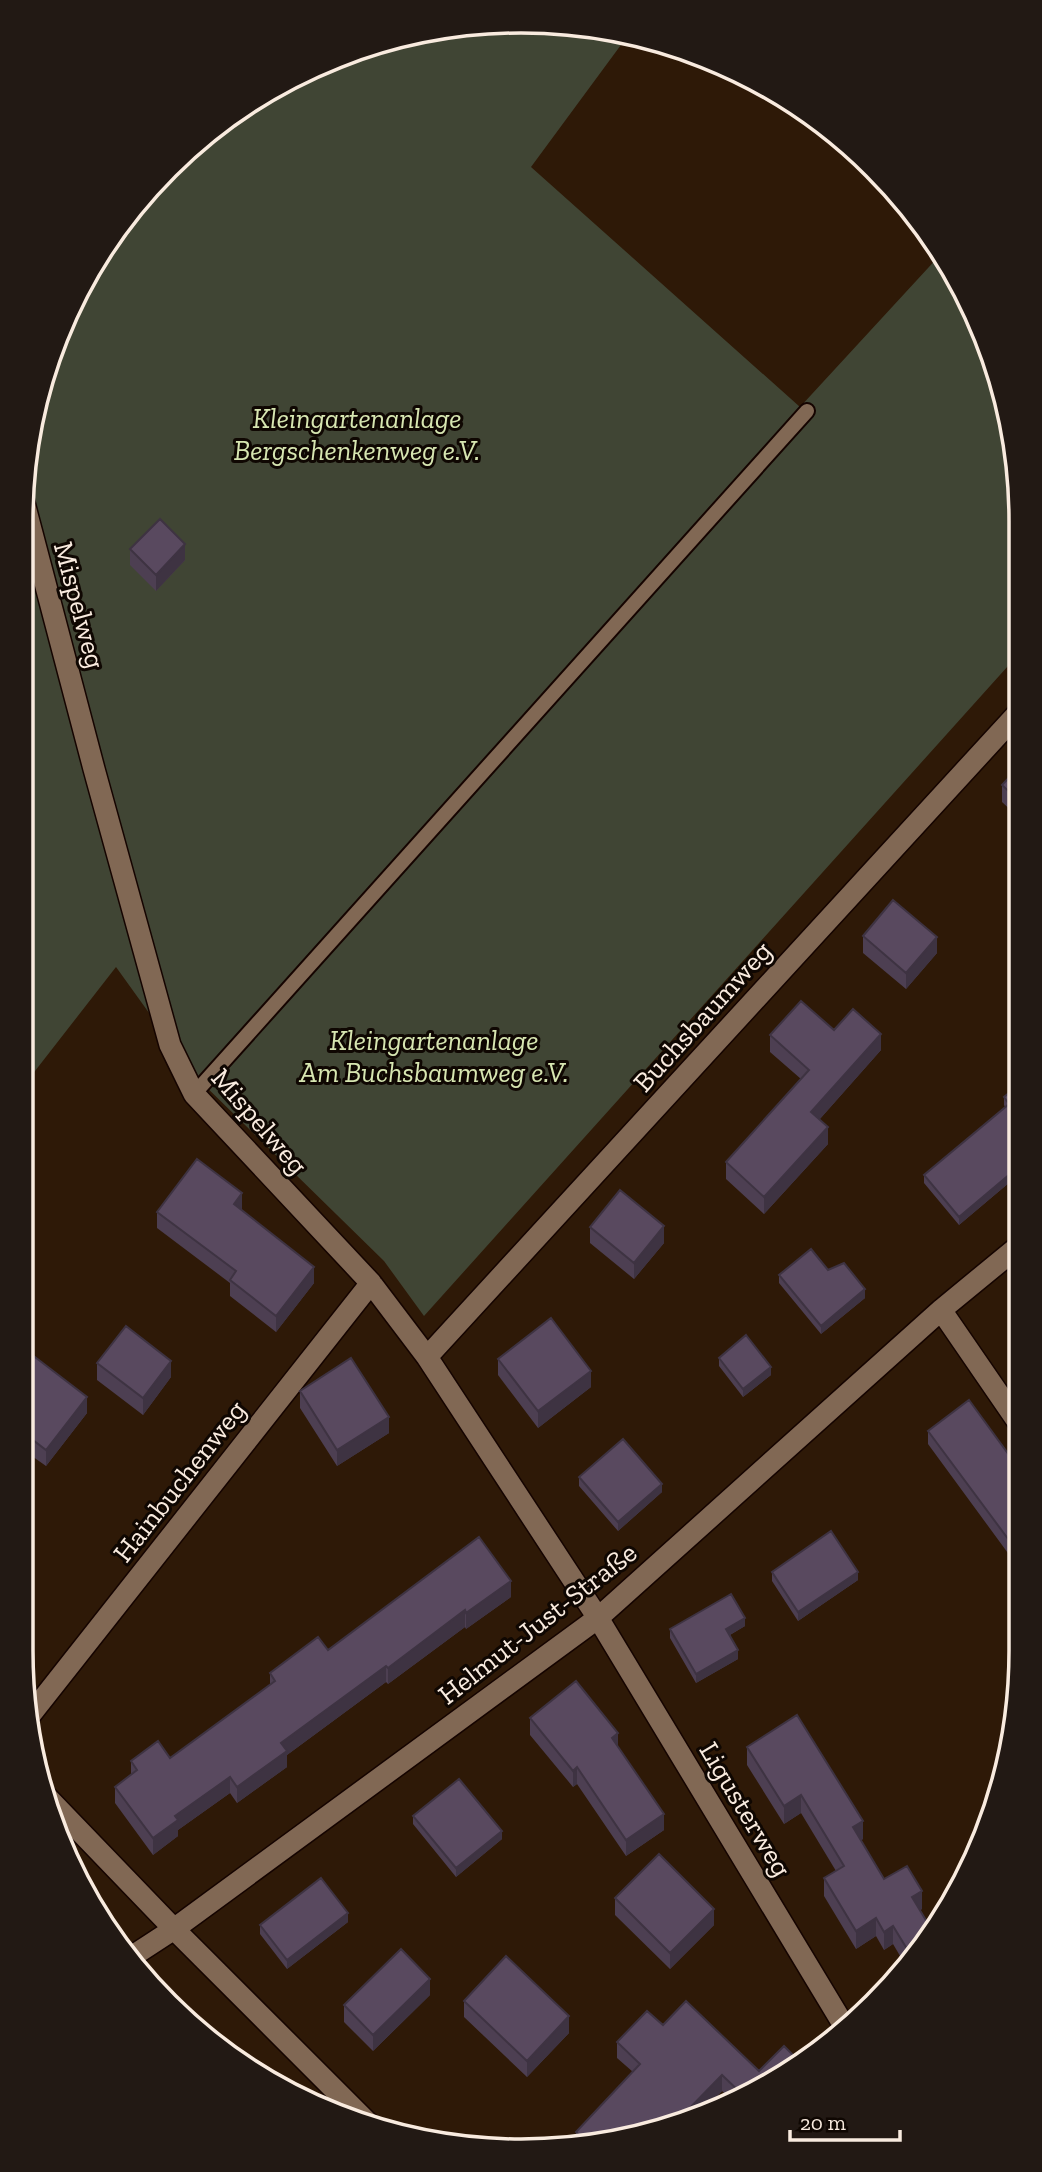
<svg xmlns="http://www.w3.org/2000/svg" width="1042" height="2172" font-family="'Zilla Slab',serif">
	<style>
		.green { fill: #404534 }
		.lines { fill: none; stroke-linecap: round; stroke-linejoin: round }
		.service-casing { stroke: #150400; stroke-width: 18 }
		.minor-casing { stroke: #150400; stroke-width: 24 }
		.service { stroke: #816854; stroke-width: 14 }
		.minor { stroke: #816854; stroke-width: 21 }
		.wall { fill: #4d3f52 }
		.shaded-wall { fill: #3e3342 }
		.building { fill: #59495f; stroke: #3e3342; stroke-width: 2 }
		.labels { text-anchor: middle; stroke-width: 6; stroke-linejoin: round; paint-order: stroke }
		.park-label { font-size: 28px; font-style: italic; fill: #d7e6b1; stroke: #0f0702 }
		.street-label { font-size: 28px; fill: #f9ebdf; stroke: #0f0702 }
		.rim { fill: none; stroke: #f9ebdf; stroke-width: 3.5 }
	</style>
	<rect width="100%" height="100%" fill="#2e1907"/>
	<!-- green -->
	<path class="green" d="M 521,21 L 619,31 L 629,34 L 531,167 L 800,407 L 940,255 L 983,330 L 1017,455 L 1017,656 L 424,1316 L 384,1261 L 193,1074 L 116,967 L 21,1089 L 21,521 L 31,423 L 59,329 L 105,243 L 168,167 L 244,105 L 330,59 L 424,31 Z"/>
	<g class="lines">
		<defs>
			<path id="service" d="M 194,1094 L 807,411"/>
			<path id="minor" d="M 23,499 L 94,769 L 170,1045 L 194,1094 L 371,1283 L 427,1357 L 598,1618 L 846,2029
				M 941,1310 L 1020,1425
				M 427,1357 L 1018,713
				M 31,1714 L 371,1283
				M 45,1795 L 174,1929 L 370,2125
				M 128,1959 L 174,1929 L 598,1618 L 941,1310 L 1020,1245"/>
		</defs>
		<!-- service casing -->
		<use href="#service" class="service-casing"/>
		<!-- minor casing -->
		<use href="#minor" class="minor-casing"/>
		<!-- service -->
		<use href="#service" class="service"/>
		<!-- minor -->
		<use href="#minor" class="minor"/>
	</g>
	<!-- wall -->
	<path class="wall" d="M 130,549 L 185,560 L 156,591 L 130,565 Z
		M 1018,768 L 1018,817 L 1002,802 L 1002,785 Z
		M 863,936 L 937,953 L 906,989 L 863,953 Z
		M 834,1030 L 881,1050 L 819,1120 L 828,1144 L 764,1214 L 726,1179 L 726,1162 L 801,1079 L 770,1052 L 770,1035 Z
		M 1019,1085 L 1010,1182 L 959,1225 L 924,1183 L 924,1175 L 1005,1107 L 1004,1105 L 1004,1097 Z
		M 242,1210 L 314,1283 L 276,1332 L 230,1296 L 230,1283 L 157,1228 L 157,1212 Z
		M 590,1227 L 664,1243 L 634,1279 L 590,1243 Z
		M 828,1270 L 865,1298 L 821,1334 L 779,1283 L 779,1275 Z
		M 1020,1297 L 1020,1318 L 1016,1314 L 1016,1300 Z
		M 719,1358 L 771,1375 L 743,1397 L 719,1366 Z
		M 498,1359 L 591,1387 L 538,1428 L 498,1375 Z
		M 97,1363 L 171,1377 L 143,1415 L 97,1380 Z
		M 21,1368 L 87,1413 L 46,1466 L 29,1454 Z
		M 300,1391 L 389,1433 L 337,1466 L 300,1408 Z
		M 928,1431 L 1020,1470 L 1021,1591 L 1009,1575 L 1009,1563 L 1013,1560 L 928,1444 Z
		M 579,1477 L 662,1492 L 618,1531 L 579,1486 Z
		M 772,1572 L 858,1580 L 798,1621 L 772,1581 Z
		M 511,1597 L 466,1629 L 465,1627 L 388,1684 L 386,1682 L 287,1755 L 287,1767 L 237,1803 L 230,1793 L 178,1830 L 178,1836 L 153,1855 L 115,1803 L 115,1787 L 131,1775 L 131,1761 L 170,1758 L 270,1685 L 270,1673 L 328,1650 Z
		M 745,1626 L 730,1635 L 738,1659 L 696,1683 L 670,1638 L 670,1629 Z
		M 530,1718 L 618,1747 L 664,1830 L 626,1856 L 577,1784 L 573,1787 L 530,1735 Z
		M 747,1747 L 863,1839 L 861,1840 L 884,1879 L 922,1909 L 920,1910 L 930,1927 L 906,1966 L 893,1944 L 884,1950 L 876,1936 L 856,1949 L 824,1896 L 824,1878 L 836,1871 L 801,1813 L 784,1824 L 747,1765 Z
		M 413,1816 L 502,1839 L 456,1877 L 413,1824 Z
		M 615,1898 L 714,1925 L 670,1969 L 615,1915 Z
		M 348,1922 L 287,1969 L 260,1934 L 260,1925 Z
		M 430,1995 L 373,2051 L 344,2022 L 344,2005 Z
		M 464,2001 L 569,2033 L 527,2077 L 464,2017 Z
		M 663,2025 L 759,2071 L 801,2063 L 743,2099 L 734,2102 L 722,2091 L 702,2112 L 587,2147 L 576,2146 L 576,2132 L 633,2072 L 617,2058 L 617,2042 Z"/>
	<!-- shaded-wall -->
	<path class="shaded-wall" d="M 185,544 L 185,560 L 156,591 L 156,575 Z
		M 937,937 L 937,953 L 906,989 L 906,973 Z
		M 881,1034 L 881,1050 L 811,1129 L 811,1112 Z
		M 828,1127 L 828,1144 L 764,1214 L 764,1197 Z
		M 1019,1164 L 1019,1172 L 1010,1179 L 1010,1182 L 959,1225 L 959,1217 Z
		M 242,1193 L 242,1210 L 234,1204 Z
		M 664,1226 L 664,1243 L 634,1279 L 634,1263 Z
		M 314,1267 L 314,1283 L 276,1332 L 276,1316 Z
		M 865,1289 L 865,1298 L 821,1334 L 821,1326 Z
		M 171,1361 L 171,1377 L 143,1415 L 143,1398 Z
		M 771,1367 L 771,1375 L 743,1397 L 743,1389 Z
		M 591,1371 L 591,1387 L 538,1428 L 538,1411 Z
		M 87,1397 L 87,1413 L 46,1466 L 46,1450 Z
		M 389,1417 L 389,1433 L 337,1466 L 337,1450 Z
		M 29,1437 L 29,1454 L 21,1465 L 21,1448 Z
		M 662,1484 L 662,1492 L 618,1531 L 618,1522 Z
		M 858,1572 L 858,1580 L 798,1621 L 798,1612 Z
		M 511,1581 L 511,1597 L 466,1629 L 466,1613 Z
		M 465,1610 L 465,1627 L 388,1684 L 388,1668 Z
		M 745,1618 L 745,1626 L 726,1637 L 726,1629 Z
		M 738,1650 L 738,1659 L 696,1683 L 696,1674 Z
		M 386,1666 L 386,1682 L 287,1755 L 287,1767 L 237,1803 L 237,1787 L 281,1743 Z
		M 618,1733 L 618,1749 L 612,1738 Z
		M 577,1767 L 577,1784 L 573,1787 L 573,1771 Z
		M 230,1777 L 230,1793 L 178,1830 L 178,1836 L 153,1855 L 153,1838 L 175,1816 Z
		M 801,1795 L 801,1813 L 784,1824 L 784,1806 Z
		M 664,1814 L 664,1830 L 626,1856 L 626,1840 Z
		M 863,1821 L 863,1839 L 853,1845 L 853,1827 Z
		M 502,1831 L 502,1839 L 456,1877 L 456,1868 Z
		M 922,1891 L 922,1909 L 912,1915 L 912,1897 Z
		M 714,1909 L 714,1925 L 670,1969 L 670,1953 Z
		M 348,1913 L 348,1922 L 287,1969 L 287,1960 Z
		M 876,1918 L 876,1936 L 856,1949 L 856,1931 Z
		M 893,1926 L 893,1944 L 884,1950 L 884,1932 Z
		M 430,1979 L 430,1995 L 373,2051 L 373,2035 Z
		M 569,2016 L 569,2033 L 527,2077 L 527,2061 Z
		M 722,2075 L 722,2091 L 702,2112 L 680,2118 Z"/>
	<!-- building -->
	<path class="building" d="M 160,519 L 185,544 L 156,575 L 130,549 Z
		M 1018,768 L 1018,800 L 1002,785 Z
		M 893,900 L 937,937 L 906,973 L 863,936 Z
		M 801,1001 L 834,1030 L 853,1009 L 881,1034 L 811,1112 L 828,1127 L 764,1197 L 726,1162 L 809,1070 L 770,1035 Z
		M 1019,1085 L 1019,1164 L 1009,1172 L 1010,1174 L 959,1217 L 924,1175 L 1009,1104 L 1004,1097 Z
		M 197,1159 L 242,1193 L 234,1204 L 314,1267 L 276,1316 L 230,1280 L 236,1271 L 157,1212 Z
		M 620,1190 L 664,1226 L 634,1263 L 590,1227 Z
		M 811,1249 L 828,1270 L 844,1263 L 865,1289 L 821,1326 L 779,1275 Z
		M 551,1318 L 591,1371 L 538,1411 L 498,1359 Z
		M 126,1326 L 171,1361 L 143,1398 L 97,1363 Z
		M 746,1335 L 771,1367 L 743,1389 L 719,1358 Z
		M 31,1354 L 87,1397 L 46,1450 L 29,1437 L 21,1448 L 21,1368 Z
		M 351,1358 L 389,1417 L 337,1450 L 300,1391 Z
		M 969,1400 L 1020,1470 L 1021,1578 L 1009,1563 L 1020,1555 L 928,1431 Z
		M 623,1439 L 662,1484 L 618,1522 L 579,1477 Z
		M 831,1531 L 858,1572 L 798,1612 L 772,1572 Z
		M 479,1537 L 511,1581 L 466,1613 L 465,1610 L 388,1668 L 386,1666 L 281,1743 L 287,1751 L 237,1787 L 230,1777 L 175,1816 L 178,1820 L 153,1838 L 115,1787 L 137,1770 L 131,1761 L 158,1741 L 170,1758 L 275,1681 L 270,1673 L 318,1637 L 328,1650 Z
		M 731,1594 L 745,1618 L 726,1629 L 738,1650 L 696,1674 L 670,1629 Z
		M 576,1681 L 618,1733 L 612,1738 L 664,1814 L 626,1840 L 577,1767 L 573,1771 L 530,1718 Z
		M 797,1715 L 863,1821 L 853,1827 L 884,1879 L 907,1866 L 922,1891 L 912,1897 L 930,1927 L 912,1957 L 893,1926 L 884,1932 L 876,1918 L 856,1931 L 824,1878 L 844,1866 L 801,1795 L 784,1806 L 747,1747 Z
		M 459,1779 L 502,1831 L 456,1868 L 413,1816 Z
		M 659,1854 L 714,1909 L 670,1953 L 615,1898 Z
		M 321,1878 L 348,1913 L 287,1960 L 260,1925 Z
		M 401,1949 L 430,1979 L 373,2035 L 344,2005 Z
		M 506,1956 L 569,2016 L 527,2061 L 464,2001 Z
		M 686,2001 L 759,2071 L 784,2046 L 801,2063 L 745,2097 L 722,2075 L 680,2118 L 590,2146 L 576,2132 L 640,2064 L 617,2042 L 647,2011 L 663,2025 Z"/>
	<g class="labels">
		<!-- park labels -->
		<g class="park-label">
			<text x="357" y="428">Kleingartenanlage<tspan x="357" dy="32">Bergschenkenweg e.V.</tspan></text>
			<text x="434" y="1050">Kleingartenanlage<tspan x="434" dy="32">Am Buchsbaumweg e.V.</tspan></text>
		</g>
		<!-- street labels -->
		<g class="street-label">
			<text transform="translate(80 605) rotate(75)" y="10">Mispelweg</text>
			<text transform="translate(702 1016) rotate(-48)" y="10">Buchsbaumweg</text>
			<text transform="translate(260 1121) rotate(49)" y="10">Mispelweg</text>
			<text transform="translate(179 1481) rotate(-52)" y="10">Hainbuchenweg</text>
			<text transform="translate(537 1623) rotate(-38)" y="10">Helmut-Just-Straße</text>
			<text transform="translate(746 1809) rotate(59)" y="10">Ligusterweg</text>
		</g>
	</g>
	<!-- crop -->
	<path d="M0 0H1042V2172H0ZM521 33H521A488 488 0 0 1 1009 521V1651A488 488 0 0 1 521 2139H521A488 488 0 0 1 33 1651V521A488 488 0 0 1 521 33Z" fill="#221914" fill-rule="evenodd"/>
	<path class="rim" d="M521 33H521A488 488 0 0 1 1009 521V1651A488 488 0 0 1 521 2139H521A488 488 0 0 1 33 1651V521A488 488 0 0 1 521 33Z"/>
	<!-- scale -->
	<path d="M790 2130v10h110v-10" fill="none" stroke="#f9ebdf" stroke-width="3.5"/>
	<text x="800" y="2130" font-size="21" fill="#f9ebdf" stroke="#0f0702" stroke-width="5" paint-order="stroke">20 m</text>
</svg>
